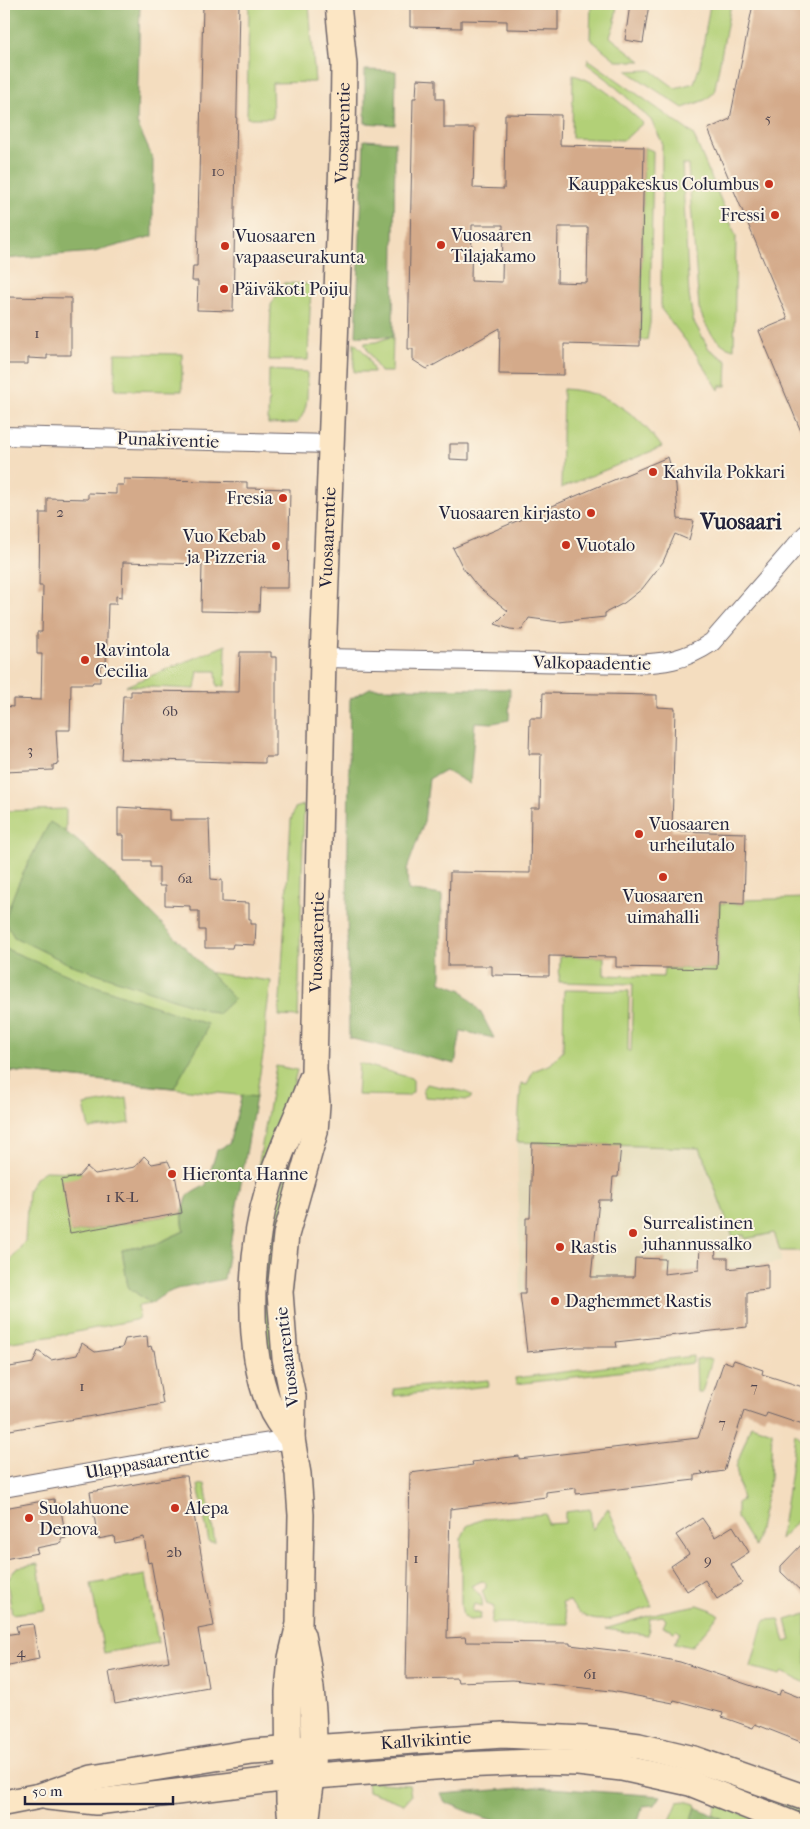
<svg xmlns="http://www.w3.org/2000/svg" width="810" height="1829" font-family="'IM FELL French Canon',serif">
	<style>
		.built { fill: #e4dbba }
		.green { fill: #b2d077; stroke: #6a7959 }
		.forest { fill: #8db268; stroke: #586a52 }
		.building { fill: #d4aa8a; fill-rule: evenodd }
		.lines { fill: none; stroke-linecap: round; stroke-linejoin: round }
		.street-casing { stroke: #6c6369; stroke-width: 20 }
		.secondary-casing { stroke: #6c6369; stroke-width: 28 }
		.street { stroke: #fff; stroke-width: 18 }
		.secondary { stroke: #fce6c4; stroke-width: 25 }
		.poi-dot { fill: #c8321e; stroke: #fcf5e5; stroke-width: 2 }
		.labels { text-anchor: middle; stroke-width: 4; stroke-linejoin: round; paint-order: stroke }
		.number-label { font-size: 15px; fill: #4e444f }
		.street-label { font-size: 18px; fill: #22223b; stroke: #fcf5e5 }
		.poi-label { font-size: 18px; fill: #22223b; stroke: #fcf5e5; text-anchor: start }
		.district-label { font-size: 22px; font-weight: bold; fill: #22223b; stroke: #fcf5e5 }
	</style>
	<rect width="100%" height="100%" fill="#fcf5e5"/>
	<filter id="ink" filterUnits="userSpaceOnUse"><feTurbulence type="fractalNoise" baseFrequency=".02" numOctaves="2"/><feDisplacementMap in="SourceGraphic" scale="10" xChannelSelector="R" yChannelSelector="G"/><feConvolveMatrix kernelMatrix="1 2 1 2 8 2 1 2 1" color-interpolation-filters="sRGB"/></filter>
	<filter id="wash" filterUnits="userSpaceOnUse"><feTurbulence type="fractalNoise" baseFrequency=".0096" numOctaves="4" result="noise"/><feDisplacementMap in="SourceGraphic" scale="20" xChannelSelector="R" yChannelSelector="G"/><feGaussianBlur stdDeviation="1.12" result="paint"/><feColorMatrix in="noise" values="0 0 0 0 0 0 0 0 0 0 0 0 0 0 0 0 0 1.4 0 .05"/><feComposite in="paint" operator="in"/></filter>
	<g filter="url(#wash)">
		<rect width="100%" height="100%" fill="#f4ddbf"/>
		<!-- built -->
		<path class="built" d="M 517,1142 L 743,1149 L 781,1258 L 781,1262 L 768,1264 L 768,1290 L 747,1292 L 747,1327 L 617,1342 L 617,1347 L 590,1345 L 527,1352 L 520,1293 Z"/>
		<!-- green -->
		<path class="green" d="M 249,4 L 309,4 L 315,82 L 272,83 L 273,118 L 247,118 Z
			M 591,4 L 617,4 L 615,22 L 610,37 L 641,61 L 617,61 L 590,39 Z
			M 710,4 L 731,4 L 714,93 L 705,100 L 683,108 L 627,71 L 651,70 L 675,88 L 694,83 L 700,65 Z
			M 588,59 L 693,134 L 736,236 L 734,349 C 715,345 705,326 699,308 L 688,165 L 682,165 L 689,295 L 693,320 L 709,349 L 727,361 L 726,386 L 720,386 L 719,390 L 696,354 L 661,309 L 662,142 L 651,120 L 607,79 L 587,64 Z
			M 573,75 C 601,82 622,105 643,123 L 624,140 L 572,138 Z
			M 644,147 L 653,151 L 650,323 L 647,340 L 640,340 Z
			M 284,283 L 311,284 L 308,360 L 269,360 L 271,305 Z
			M 390,337 L 393,337 L 392,372 L 380,372 L 364,343 L 376,342 Z
			M 354,342 L 367,355 L 374,372 L 354,372 Z
			M 115,353 L 182,354 L 182,391 L 115,390 Z
			M 269,370 L 307,372 C 307,390 310,409 297,423 L 268,424 Z
			M 563,389 C 607,391 637,413 662,447 L 561,488 Z
			M 226,645 L 225,686 L 217,686 L 216,671 L 198,671 L 195,689 L 126,686 Z
			M 304,805 L 298,1017 L 279,1016 L 291,820 L 295,808 Z
			M 66,809 L 65,953 L 271,981 L 266,1017 L 265,1043 L 256,1097 L 10,1071 L 4,1119 L 4,811 Z
			M 806,898 L 806,1251 L 780,1251 L 774,1233 L 745,1239 L 744,1235 L 733,1237 L 700,1148 L 517,1142 L 521,1083 L 527,1085 L 533,1071 L 551,1064 L 563,1050 L 564,990 L 629,991 L 628,1051 L 631,1051 L 633,984 L 559,982 L 560,956 L 604,957 L 604,975 L 663,977 L 664,968 L 717,969 L 719,903 L 744,904 L 745,900 Z
			M 359,1063 L 411,1078 L 413,1080 L 413,1092 L 408,1096 L 357,1095 Z
			M 276,1066 L 297,1070 L 287,1110 L 265,1168 L 258,1167 Z
			M 426,1084 L 466,1092 L 471,1095 L 471,1098 L 468,1100 L 425,1097 L 423,1089 Z
			M 127,1098 L 130,1123 L 89,1129 L 84,1105 Z
			M 304,1122 L 283,1391 L 274,1394 L 261,1325 L 265,1233 Z
			M 45,1171 L 81,1172 L 83,1176 L 71,1233 L 182,1213 L 184,1231 L 156,1244 L 122,1250 L 128,1287 L 151,1304 L 138,1306 L 139,1319 L 62,1335 L 4,1343 L 4,1270 L 25,1241 L 28,1190 L 36,1177 Z
			M 693,1356 L 693,1363 L 516,1384 L 515,1378 Z
			M 696,1359 L 712,1359 L 702,1392 L 697,1392 Z
			M 488,1380 L 489,1386 L 394,1396 L 393,1389 Z
			M 751,1425 L 772,1432 L 770,1479 L 755,1547 L 737,1518 L 737,1503 L 742,1500 L 736,1467 Z
			M 795,1433 L 806,1443 L 806,1524 L 800,1518 L 780,1540 L 790,1478 Z
			M 205,1484 L 215,1542 L 209,1542 L 198,1485 Z
			M 608,1508 L 652,1606 C 623,1616 588,1634 570,1601 L 562,1603 L 569,1624 L 491,1623 L 494,1607 L 487,1604 L 482,1591 L 486,1588 L 486,1583 L 482,1581 L 471,1586 C 477,1592 484,1597 482,1606 L 474,1604 L 472,1611 L 481,1614 L 480,1619 L 470,1620 L 463,1617 L 461,1606 L 461,1539 L 467,1526 L 483,1519 L 546,1514 L 547,1524 L 565,1523 L 565,1512 L 590,1509 L 592,1530 Z
			M 38,1564 L 45,1610 L 12,1614 L 7,1581 L 17,1567 Z
			M 146,1575 L 158,1643 L 104,1653 L 91,1584 Z
			M 698,1605 L 712,1610 L 719,1615 L 691,1647 L 674,1643 L 680,1633 L 677,1630 L 673,1632 L 671,1629 L 663,1627 L 666,1620 L 663,1616 L 650,1618 L 648,1635 L 605,1629 L 661,1612 Z
			M 806,1614 L 806,1683 L 782,1672 L 780,1675 L 751,1667 L 762,1626 L 766,1620 L 779,1619 L 785,1642 L 791,1640 L 786,1620 Z
			M 692,1766 L 806,1808 L 806,1822 L 720,1787 Z
			M 367,1782 L 409,1785 L 411,1796 L 404,1804 L 368,1791 Z
			M 685,1801 L 695,1804 L 696,1807 L 690,1825 L 668,1825 L 678,1802 Z
			M 716,1804 L 772,1825 L 735,1825 L 713,1815 Z"/>
		<!-- forest -->
		<path class="forest" d="M 4,4 L 140,4 L 137,123 L 153,159 L 153,236 L 94,252 L 4,259 Z
			M 365,70 L 396,71 L 395,125 L 365,123 Z
			M 364,140 L 395,142 L 393,337 L 356,336 Z
			M 370,688 L 510,689 L 509,720 L 493,723 L 475,722 L 470,784 L 445,770 L 429,779 L 424,822 L 407,869 L 408,890 L 442,895 L 441,982 L 462,990 L 481,1013 L 494,1038 L 461,1031 L 455,1064 L 349,1038 L 347,911 L 350,699 Z
			M 50,822 C 84,841 109,871 136,898 C 169,931 203,964 234,999 L 218,1014 L 69,964 L 14,937 L 5,921 C 14,886 33,854 50,822 Z
			M 4,948 L 87,983 L 207,1024 L 205,1034 L 174,1088 L 10,1071 L 4,1119 Z
			M 242,1095 L 256,1097 L 224,1279 C 195,1286 174,1284 151,1304 L 128,1287 L 122,1250 L 156,1244 L 184,1231 L 182,1213 L 188,1195 L 206,1185 L 217,1150 L 229,1144 Z
			M 535,1787 L 661,1796 L 655,1805 L 643,1806 L 637,1825 C 594,1825 549,1829 507,1823 C 486,1820 465,1810 445,1802 L 441,1794 Z
			M 696,1807 L 733,1825 L 735,1825 L 690,1825 Z"/>
		<g id="blocks">
			<!-- building -->
			<path class="building" d="M 203,4 L 239,4 L 233,311 L 197,310 L 198,281 L 192,281 L 193,266 L 197,266 Z
				M 410,4 L 558,4 L 558,30 L 507,29 L 507,21 L 461,20 L 461,28 L 410,27 Z
				M 630,4 L 649,4 L 643,43 L 625,40 Z
				M 753,4 L 806,4 L 805,441 L 759,331 L 788,319 L 708,129 L 730,119 Z
				M 417,79 L 436,80 L 436,99 L 444,99 L 444,128 L 475,128 L 473,188 L 504,189 L 505,114 L 561,115 L 560,145 L 644,147 L 640,346 L 564,344 L 564,375 L 499,374 L 500,328 L 427,369 L 413,360 L 413,349 L 408,349 L 413,98 L 416,98 ZM 472,225 L 503,225 L 502,282 L 471,281 ZM 558,227 L 588,227 L 587,283 L 557,282 Z
				M 4,297 L 71,298 L 71,355 L 47,355 L 47,359 L 28,358 L 28,364 L 4,364 Z
				M 450,444 L 469,444 L 469,460 L 450,459 Z
				M 668,457 L 676,485 L 678,519 L 694,521 L 689,540 L 675,534 L 663,562 L 642,589 L 624,603 L 605,613 L 605,617 L 559,622 L 529,618 L 522,630 L 510,629 L 495,624 L 508,611 L 477,586 L 463,568 L 453,548 Z
				M 124,479 L 247,482 L 247,488 L 290,489 L 288,588 L 260,588 L 259,612 L 201,611 L 202,564 L 123,562 L 122,597 L 116,596 L 116,604 L 108,604 L 106,665 L 100,665 L 100,682 L 93,682 L 92,684 L 71,684 L 70,730 L 56,730 L 58,764 L 53,765 L 53,770 L 4,772 L 4,706 L 13,707 L 13,699 L 41,700 L 42,654 L 37,654 L 37,632 L 42,632 L 43,586 L 39,586 L 40,513 L 47,513 L 47,498 L 88,499 L 88,493 L 116,494 L 116,485 L 124,485 Z
				M 240,652 L 271,652 L 271,657 L 276,657 L 276,757 L 265,757 L 265,763 L 120,759 L 123,696 L 131,696 L 131,691 L 239,692 Z
				M 543,693 L 657,695 L 657,707 L 675,708 L 672,831 L 746,833 L 744,904 L 719,903 L 717,969 L 616,967 L 616,957 L 549,956 L 549,976 L 492,975 L 492,966 L 448,966 L 450,872 L 530,873 L 531,808 L 540,808 L 541,754 L 529,754 L 530,718 L 542,718 Z
				M 118,807 L 170,810 L 170,820 L 209,820 L 211,879 L 222,880 L 222,902 L 249,903 L 249,919 L 251,919 L 251,924 L 256,924 L 255,945 L 233,944 L 232,948 L 205,948 L 205,930 L 199,930 L 199,911 L 190,911 L 190,906 L 165,905 L 165,886 L 159,886 L 159,867 L 150,867 L 150,861 L 124,861 L 124,835 L 118,835 Z
				M 532,1143 L 621,1145 L 618,1177 L 613,1177 L 611,1200 L 599,1200 L 591,1277 L 634,1277 L 635,1258 L 665,1259 L 664,1274 L 699,1270 L 700,1244 L 715,1244 L 716,1258 L 728,1258 L 728,1269 L 768,1264 L 768,1290 L 747,1292 L 747,1327 L 616,1342 L 617,1347 L 578,1347 L 527,1352 L 520,1293 L 525,1293 L 526,1218 L 530,1218 Z
				M 144,1156 L 152,1164 L 168,1161 L 172,1170 L 174,1169 L 182,1213 L 70,1233 L 61,1180 L 78,1177 L 87,1167 L 95,1174 L 135,1167 Z
				M 147,1336 L 148,1347 L 151,1346 L 152,1350 L 154,1350 L 163,1404 L 4,1431 L 4,1368 L 33,1363 L 38,1351 L 51,1360 L 77,1355 L 82,1343 L 95,1352 L 122,1348 L 125,1339 Z
				M 734,1360 L 763,1370 L 762,1374 L 806,1388 L 806,1426 L 767,1413 L 765,1418 L 744,1411 L 724,1471 L 704,1474 L 701,1471 L 703,1474 L 695,1475 L 695,1480 L 686,1481 L 576,1494 L 576,1488 L 546,1492 L 546,1497 L 450,1509 L 447,1638 L 465,1637 L 466,1642 L 570,1643 L 570,1645 L 636,1653 L 680,1662 L 779,1695 L 781,1690 L 806,1700 L 806,1744 L 755,1724 L 753,1728 L 722,1717 L 723,1713 L 674,1700 L 673,1703 L 611,1691 L 513,1680 L 458,1682 L 457,1678 L 406,1679 L 410,1473 L 473,1465 L 472,1462 L 519,1456 L 519,1459 L 698,1438 L 724,1361 L 732,1364 Z
				M 181,1476 L 187,1476 L 214,1626 L 198,1629 L 208,1687 L 115,1704 L 109,1672 L 169,1661 L 151,1562 L 148,1563 L 144,1537 L 115,1543 L 114,1536 L 98,1539 L 90,1492 Z
				M 54,1499 L 55,1506 L 60,1505 L 66,1538 L 61,1539 L 62,1543 L 36,1548 L 38,1553 L 4,1559 L 4,1508 Z
				M 702,1518 L 715,1537 L 733,1526 L 749,1552 L 731,1564 L 742,1583 L 717,1599 L 705,1580 L 687,1591 L 671,1566 L 689,1554 L 676,1535 Z
				M 806,1540 L 806,1596 L 781,1572 L 781,1566 Z
				M 33,1624 L 39,1659 L 4,1666 L 4,1635 L 18,1633 L 16,1626 Z"/>
		</g>
	</g>
	<g filter="url(#ink)">
		<use href="#blocks" fill-opacity="0" stroke="#6c6369" stroke-width="1"/>
		<g class="lines">
			<defs>
				<path id="street" d="M 4,436 L 331,444
					M 323,658 L 631,664 C 664,663 684,661 712,642 L 806,534
					M 4,1488 L 230,1448 L 292,1439"/>
				<g id="secondary">
					<path d="M 292,1439 C 283,1428 274,1418 269,1404 C 245,1343 250,1248 269,1186 C 280,1150 298,1116 311,1080"/>
					<path d="M 302,1635 C 314,1689 318,1745 309,1799 C 308,1808 308,1818 303,1825"/>
					<path d="M 48,1797 L 96,1802 L 289,1778 L 461,1765 L 535,1762 L 578,1763 L 622,1768 L 690,1783 L 795,1825"/>
					<path id="s1" d="M 4,1803 L 40,1796 L 92,1778 L 252,1752 L 503,1735 L 584,1739 L 639,1746 L 694,1759 L 806,1798"/>
					<path id="s2" d="M 294,1825 L 291,1821 L 289,1801 L 288,1692 L 291,1658 L 299,1624 L 301,1515 L 298,1474 L 292,1439 L 293,1397 L 285,1358 L 280,1292 L 286,1235 L 315,1132 L 317,1104 L 314,1070 L 323,658 L 343,134 L 344,65 L 338,4"/>
				</g>
			</defs>
			<!-- street casing -->
			<use href="#street" class="street-casing"/>
			<!-- secondary casing -->
			<use href="#secondary" class="secondary-casing"/>
			<!-- street -->
			<use href="#street" class="street"/>
			<!-- secondary -->
			<use href="#secondary" class="secondary"/>
		</g>
	</g>
	<!-- markers -->
	<g class="poi-dot">
		<circle cx="769" cy="184" r="5"/>
		<circle cx="775" cy="215" r="5"/>
		<circle cx="441" cy="245" r="5"/>
		<circle cx="225" cy="246" r="5"/>
		<circle cx="224" cy="289" r="5"/>
		<circle cx="653" cy="472" r="5"/>
		<circle cx="283" cy="498" r="5"/>
		<circle cx="591" cy="513" r="5"/>
		<circle cx="566" cy="545" r="5"/>
		<circle cx="276" cy="546" r="5"/>
		<circle cx="85" cy="660" r="5"/>
		<circle cx="639" cy="834" r="5"/>
		<circle cx="663" cy="877" r="5"/>
		<circle cx="172" cy="1174" r="5"/>
		<circle cx="633" cy="1233" r="5"/>
		<circle cx="560" cy="1247" r="5"/>
		<circle cx="555" cy="1301" r="5"/>
		<circle cx="175" cy="1508" r="5"/>
		<circle cx="29" cy="1518" r="5"/>
	</g>
	<g class="labels">
		<!-- number labels -->
		<g class="number-label">
			<text x="768" y="123">5</text>
			<text x="218" y="176">10</text>
			<text x="37" y="338">1</text>
			<text x="60" y="517">2</text>
			<text x="170" y="716">6b</text>
			<text x="30" y="755">3</text>
			<text x="185" y="883">6a</text>
			<text x="122" y="1202">1 K-L</text>
			<text x="82" y="1391">1</text>
			<text x="754" y="1392">7</text>
			<text x="722" y="1428">7</text>
			<text x="174" y="1557">2b</text>
			<text x="416" y="1563">1</text>
			<text x="708" y="1565">9</text>
			<text x="21" y="1657">4</text>
			<text x="590" y="1679">61</text>
		</g>
		<!-- street labels -->
		<g class="street-label">
			<text dy="6" stroke="none"><textPath href="#s2" startOffset="1701">Vuosaarentie</textPath></text>
			<text transform="translate(168 440) rotate(2)" y="6">Punakiventie</text>
			<text dy="6" stroke="none"><textPath href="#s2" startOffset="1296">Vuosaarentie</textPath></text>
			<text transform="translate(592 663) rotate(1)" y="6">Valkopaadentie</text>
			<text dy="6" stroke="none"><textPath href="#s2" startOffset="891">Vuosaarentie</textPath></text>
			<text transform="translate(287 1357) rotate(-97)" y="6">Vuosaarentie</text>
			<text transform="translate(147 1462) rotate(-10)" y="6">Ulappasaarentie</text>
			<text dy="6" stroke="none"><textPath href="#s1" startOffset="428">Kallvikintie</textPath></text>
		</g>
		<!-- poi labels -->
		<g class="poi-label">
			<text x="759" y="190" text-anchor="end">Kauppakeskus Columbus</text>
			<text x="765" y="221" text-anchor="end">Fressi</text>
			<text x="451" y="241">Vuosaaren<tspan x="451" dy="21">Tilajakamo</tspan></text>
			<text x="235" y="242">Vuosaaren<tspan x="235" dy="21">vapaaseurakunta</tspan></text>
			<text x="234" y="295">Päiväkoti Poiju</text>
			<text x="663" y="478">Kahvila Pokkari</text>
			<text x="273" y="504" text-anchor="end">Fresia</text>
			<text x="581" y="519" text-anchor="end">Vuosaaren kirjasto</text>
			<text x="266" y="542" text-anchor="end">Vuo Kebab<tspan x="266" dy="21">ja Pizzeria</tspan></text>
			<text x="576" y="551">Vuotalo</text>
			<text x="95" y="656">Ravintola<tspan x="95" dy="21">Cecilia</tspan></text>
			<text x="649" y="830">Vuosaaren<tspan x="649" dy="21">urheilutalo</tspan></text>
			<text x="663" y="902" text-anchor="middle">Vuosaaren<tspan x="663" dy="21">uimahalli</tspan></text>
			<text x="182" y="1180">Hieronta Hanne</text>
			<text x="643" y="1229">Surrealistinen<tspan x="643" dy="21">juhannussalko</tspan></text>
			<text x="570" y="1253">Rastis</text>
			<text x="565" y="1307">Daghemmet Rastis</text>
			<text x="39" y="1514">Suolahuone<tspan x="39" dy="21">Denova</tspan></text>
			<text x="185" y="1514">Alepa</text>
		</g>
		<!-- district labels -->
		<g class="district-label">
			<text x="741" y="529">Vuosaari</text>
		</g>
	</g>
	<!-- margin -->
	<rect width="810" height="1829" fill="none" stroke="#fcf5e5" stroke-width="20"/>
	<!-- scale -->
	<path d="M25 1796v8h148v-8" fill="none" stroke="#22223b" stroke-width="2.5"/>
	<text x="32" y="1796" font-size="15" fill="#22223b" stroke="#fcf5e5" stroke-width="4" paint-order="stroke">50 m</text>
</svg>
